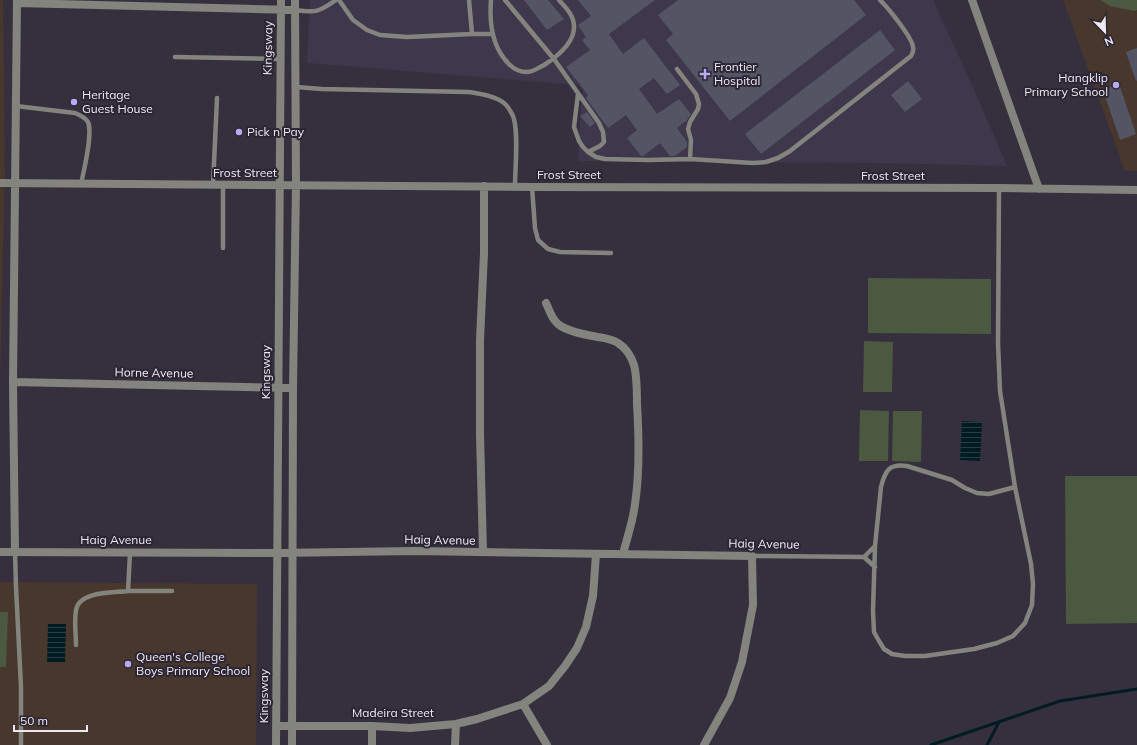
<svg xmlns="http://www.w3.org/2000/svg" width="1137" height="745" font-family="Mulish,sans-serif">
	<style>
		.built { fill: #3f374b }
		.education { fill: #48372c }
		.grass { fill: #4a5940 }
		.water { fill: url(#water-rules) }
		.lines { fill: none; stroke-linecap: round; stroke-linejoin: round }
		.stream { stroke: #001c22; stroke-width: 3 }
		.building { fill: #535565 }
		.lane { stroke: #82847d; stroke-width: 4.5 }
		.street { stroke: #82847d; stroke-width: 8 }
		.poi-dot { fill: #b9aaf7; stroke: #2c2634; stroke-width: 1.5 }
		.labels { text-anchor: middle; stroke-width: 4; stroke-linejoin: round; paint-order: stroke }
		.street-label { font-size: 12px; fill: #ece9f2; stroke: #2c2634 }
		.poi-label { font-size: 12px; fill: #ece9f2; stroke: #2c2634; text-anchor: start }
	</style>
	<defs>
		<pattern id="water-rules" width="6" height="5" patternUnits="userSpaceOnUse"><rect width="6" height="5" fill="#001c22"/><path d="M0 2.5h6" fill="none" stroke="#253d43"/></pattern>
	</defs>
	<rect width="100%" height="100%" fill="#36303e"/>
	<!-- built -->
	<path class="built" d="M 310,0 L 933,0 L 973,87 L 1007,166 L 878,163 L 578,161 L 581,105 L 583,91 L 578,85 L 307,63 Z"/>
	<!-- education -->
	<path class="education" d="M 0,0 L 3,0 L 5,172 L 0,387 Z
		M 1063,0 L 1137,0 L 1137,171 L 1125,171 Z
		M 0,582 L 257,584 L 256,745 L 0,745 Z"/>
	<!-- grass -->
	<path class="grass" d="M 1100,0 L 1137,0 L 1137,10 L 1134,11 L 1110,6 Z
		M 868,278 L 991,279 L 991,334 L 868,333 Z
		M 864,341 L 893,342 L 892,392 L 863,392 Z
		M 860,410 L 889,411 L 888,461 L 859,461 Z
		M 893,411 L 922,411 L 921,462 L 892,461 Z
		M 1065,476 L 1137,476 L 1137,623 L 1066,624 Z
		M 0,612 L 8,612 L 6,667 L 0,667 Z"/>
	<!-- water -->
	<path class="water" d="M 962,421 L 982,422 L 980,461 L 960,460 Z
		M 48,624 L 66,624 L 65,662 L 47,662 Z"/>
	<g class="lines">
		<!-- stream -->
		<path class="stream" d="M 931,745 L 1060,701 L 1137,689
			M 987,745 L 999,722"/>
	</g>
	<!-- building -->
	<path class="building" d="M 524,0 L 548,0 L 564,19 L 547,30 Z
		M 578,0 L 655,0 L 609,34 L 623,54 L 644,38 L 680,85 L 667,94 L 654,78 L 639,89 L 657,114 L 679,99 L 691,114 L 687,120 L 677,128 L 687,142 L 687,147 L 675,156 L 670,156 L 660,143 L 643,156 L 641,156 L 627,138 L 637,130 L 626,115 L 608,128 L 586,98 L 588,95 L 566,67 L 590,50 L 582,40 L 586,37 L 578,25 L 591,16 Z
		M 678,0 L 854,0 L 866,15 L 730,121 L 666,40 L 673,34 L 658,15 Z
		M 880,30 L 895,50 L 761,154 L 745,134 Z
		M 1137,48 L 1137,80 L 1136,81 L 1126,52 Z
		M 908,81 L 922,99 L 905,112 L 891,95 Z
		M 1119,84 L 1136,134 L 1120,140 L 1103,90 Z
		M 587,112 L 595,123 L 590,127 L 580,116 Z"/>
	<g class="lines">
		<!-- lane -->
		<path class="lane" d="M 339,0 L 353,20 L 367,30 L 380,35 L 407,37 L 472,34 L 493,34
			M 469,0 L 472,34
			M 491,0 C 489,24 492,48 510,65 C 514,69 521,72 527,72 C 533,72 538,68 544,65 C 558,56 579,40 573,20 C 571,12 564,6 559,0
			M 505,0 L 554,59 L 599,123 L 603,132 L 604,142 L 600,146 L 588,152
			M 295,10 C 316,13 319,12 336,0
			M 175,57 L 280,59
			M 677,69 L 696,94 L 699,104 L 698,109 L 690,122 L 688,129 L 691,140 L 690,159
			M 296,87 L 322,89 L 469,92 C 481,94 495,96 504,103 C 508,106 511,112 513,116 C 519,131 515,169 515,186
			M 578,94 L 574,127 L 579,141 L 583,147 L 588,152 L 596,157 L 605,159 L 649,160 L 690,159 L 753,163 L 766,162 L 778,158 L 790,151 L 911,56 C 913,53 914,51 913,47 C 912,37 888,8 880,0
			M 16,106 L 75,113 C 80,115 85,117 88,122 C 93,133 84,170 81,184
			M 213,185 L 217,98
			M 223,185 L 223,248
			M 532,187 L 535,228 L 538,240 L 548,249 L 560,252 L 611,253
			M 999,188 L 998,343 L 1000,391 L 1015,487 L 1031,564 L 1033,584 L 1032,605 L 1025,623 L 1013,636 L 997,643 L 974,649 L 925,656 L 905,656 L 892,654 L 884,649 L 879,641 L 874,632 L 873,611 L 875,546 L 881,487 C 885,471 889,463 907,466 L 952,480 L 965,488 L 977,493 L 989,494 L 1015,487
			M 15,552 L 16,587 L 21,687 L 21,745
			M 752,556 L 864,557 L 875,567
			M 864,557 L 875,546
			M 128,591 L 172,591
			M 76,645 C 76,634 74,621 76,610 C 79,591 113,593 128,591 L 130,553"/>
		<!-- street -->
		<path class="street" d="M 972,0 L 1039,189
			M 17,3 L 295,10
			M 0,183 L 532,187 L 999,188 L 1137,190
			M 546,303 C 549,309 551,317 556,322 C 563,331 587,335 598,337 C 605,338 612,339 618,343 C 626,348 631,356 634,365 C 637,377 637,391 637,404 C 639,437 640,471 635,504 C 633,521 627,538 623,554
			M 13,382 L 293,388
			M 0,552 L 276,553 L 414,551 L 752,556 L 753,605 L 742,662 L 730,698 L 704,745
			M 15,552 L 13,382 L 17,0
			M 483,552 L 480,434 L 480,340 L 484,253 L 484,186
			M 523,704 L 547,745
			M 276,726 L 372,726 L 410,728 L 456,724 L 477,719 L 523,704 L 549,686 L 565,666 L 577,648 L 586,627 L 593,596 L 596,554
			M 276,745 L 281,0
			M 292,745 L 293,388 L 296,184 L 295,0
			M 372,745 L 372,726
			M 455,745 L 456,724"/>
	</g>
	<!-- markers -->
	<g class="poi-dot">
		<path d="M703 68h4v4h4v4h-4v4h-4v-4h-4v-4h4z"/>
		<circle cx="1116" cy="85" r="4"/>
		<circle cx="74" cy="102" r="4"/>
		<circle cx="239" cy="132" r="4"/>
		<circle cx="128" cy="664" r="4"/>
	</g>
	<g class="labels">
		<!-- street labels -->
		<g class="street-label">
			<text transform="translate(268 48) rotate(-89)" y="4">Kingsway</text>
			<text x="245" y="177">Frost Street</text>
			<text x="569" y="179">Frost Street</text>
			<text x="893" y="180">Frost Street</text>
			<text transform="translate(266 372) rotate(-90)" y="4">Kingsway</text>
			<text transform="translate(154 373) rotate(1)" y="4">Horne Avenue</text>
			<text x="116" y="544">Haig Avenue</text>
			<text transform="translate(440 540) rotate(1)" y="4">Haig Avenue</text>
			<text transform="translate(764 544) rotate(1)" y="4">Haig Avenue</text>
			<text transform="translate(264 696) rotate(-90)" y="4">Kingsway</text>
			<text x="393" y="717">Madeira Street</text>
		</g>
		<!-- poi labels -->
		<g class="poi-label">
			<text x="714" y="71">Frontier<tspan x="714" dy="14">Hospital</tspan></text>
			<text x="1108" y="82" text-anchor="end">Hangklip<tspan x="1108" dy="14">Primary School</tspan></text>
			<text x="82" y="99">Heritage<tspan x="82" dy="14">Guest House</tspan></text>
			<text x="247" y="136">Pick n Pay</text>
			<text x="136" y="661">Queen's College<tspan x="136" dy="14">Boys Primary School</tspan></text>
		</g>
	</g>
	<!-- north arrow -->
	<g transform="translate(1105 32) rotate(157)" stroke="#2c2634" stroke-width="3" paint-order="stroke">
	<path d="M0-3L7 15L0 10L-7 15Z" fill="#ece9f2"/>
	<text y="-6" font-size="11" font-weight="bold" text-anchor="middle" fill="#ece9f2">N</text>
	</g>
	<!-- scale -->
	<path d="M14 725v6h73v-6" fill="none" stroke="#ece9f2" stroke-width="2"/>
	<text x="20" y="725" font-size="12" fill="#ece9f2" stroke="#2c2634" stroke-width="3" paint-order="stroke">50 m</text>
</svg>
